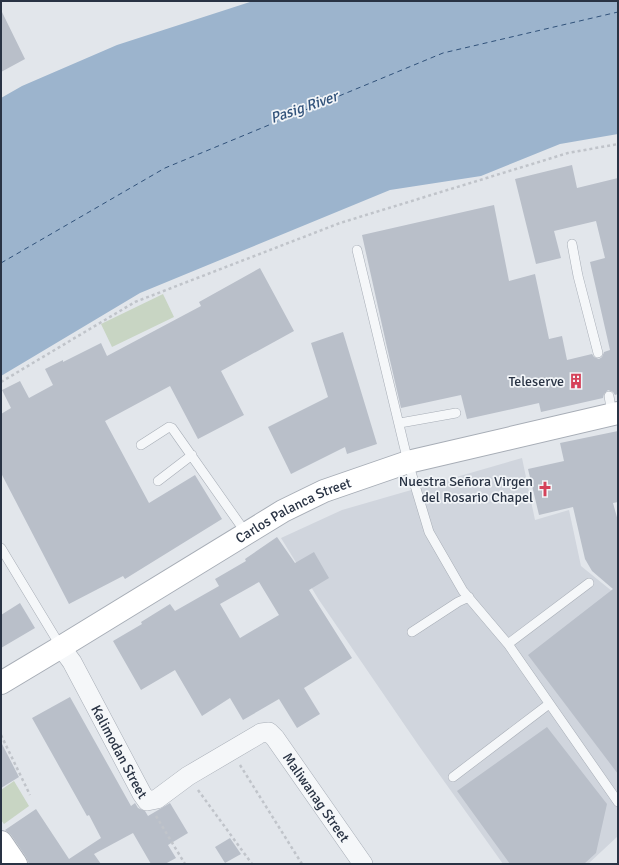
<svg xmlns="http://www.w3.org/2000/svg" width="619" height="865" font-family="Signika,sans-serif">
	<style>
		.built { fill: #d0d5dd }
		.green { fill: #c8d5c3 }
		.water { fill: #9cb4cd }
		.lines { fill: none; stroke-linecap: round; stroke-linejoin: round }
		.ferry { stroke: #31527a; stroke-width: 1; stroke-dasharray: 5 4; stroke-linecap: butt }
		.building { fill: #b9bfc9; fill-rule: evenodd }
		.lane-casing { stroke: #a7adb6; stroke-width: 10 }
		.street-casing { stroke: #a7adb6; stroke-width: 20 }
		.secondary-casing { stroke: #a7adb6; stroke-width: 24 }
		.path { stroke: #c0c4ca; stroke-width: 2.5; stroke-dasharray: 3 3; stroke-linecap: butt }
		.lane { stroke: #f5f7f9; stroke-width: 9 }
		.street { stroke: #f5f7f9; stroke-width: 19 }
		.secondary { stroke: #fff; stroke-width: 22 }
		.labels { text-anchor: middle; stroke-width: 3.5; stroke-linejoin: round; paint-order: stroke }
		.poi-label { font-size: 14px; fill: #293344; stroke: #f2f5f8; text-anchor: end }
		.street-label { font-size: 14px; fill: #293344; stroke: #f2f5f8 }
		.water-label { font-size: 15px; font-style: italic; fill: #31527a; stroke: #f2f5f8 }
	</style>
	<rect width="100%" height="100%" fill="#e2e6eb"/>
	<!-- built -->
	<path class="built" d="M 522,458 L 535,520 L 569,510 L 581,566 L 618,596 L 618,836 L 588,864 L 503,864 L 419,746 L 319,600 L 281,538 L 342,510 Z"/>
	<!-- green -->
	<path class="green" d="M 163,294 L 174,317 L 112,347 L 101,324 Z
		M 14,781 L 29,806 L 4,824 L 1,820 L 1,790 Z"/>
	<!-- water -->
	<path class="water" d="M 253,1 L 618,1 L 618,134 L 560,144 L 481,176 L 390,190 L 140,293 L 1,376 L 1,98 L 22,86 L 117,45 Z"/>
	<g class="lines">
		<!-- ferry -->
		<path class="ferry" d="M 1,263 L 165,168 L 443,53 L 618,12"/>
	</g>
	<!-- building -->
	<path class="building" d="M 1,10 L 25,59 L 1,72 Z
		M 572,165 L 577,188 L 618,178 L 618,394 L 615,395 L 613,392 L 608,390 L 604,394 L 603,398 L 541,412 L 539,403 L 467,419 L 461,395 L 401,408 L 386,343 L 362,235 L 494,205 L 509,281 L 535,274 L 549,339 L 562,336 L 567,360 L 592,354 L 594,357 L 599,359 L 602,357 L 604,352 L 610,350 L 590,262 L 605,258 L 596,221 L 554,231 L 561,258 L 536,264 L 515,179 Z
		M 260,268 L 294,331 L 221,371 L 244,415 L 198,439 L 170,386 L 105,421 L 149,503 L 195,475 L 222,519 L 125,579 L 123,576 L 69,604 L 1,473 L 1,414 L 11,408 L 2,390 L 20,381 L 29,398 L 53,385 L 45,369 L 63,360 L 63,362 L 101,343 L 107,356 L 201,306 L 199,302 Z
		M 343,332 L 377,444 L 347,454 L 345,447 L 291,474 L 268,427 L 328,397 L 311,343 Z
		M 618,431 L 618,502 L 613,503 L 618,521 L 618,774 L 528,655 L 613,589 L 592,571 L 585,559 L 573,507 L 539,515 L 528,469 L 564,461 L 560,443 Z
		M 277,537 L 295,563 L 314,552 L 329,578 L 309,590 L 352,658 L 304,688 L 320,714 L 297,728 L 279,699 L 243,720 L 230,698 L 202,716 L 175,670 L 141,690 L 113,641 L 142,624 L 141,622 L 170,604 L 175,611 L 219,586 L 215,579 L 246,561 L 245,559 ZM 259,582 L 279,615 L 240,638 L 220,604 Z
		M 20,603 L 35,628 L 1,648 L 1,615 Z
		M 70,697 L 131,806 L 135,803 L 138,808 L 145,811 L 148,816 L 170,803 L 188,833 L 168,845 L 176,858 L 165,864 L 151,864 L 133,833 L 94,854 L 101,864 L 29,864 L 26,857 L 11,835 L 5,830 L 36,809 L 69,859 L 101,838 L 89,815 L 87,816 L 32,718 Z
		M 547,727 L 607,804 L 596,853 L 584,864 L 510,864 L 457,791 Z
		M 1,742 L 19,777 L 1,788 Z
		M 230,838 L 241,854 L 225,863 L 215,847 Z"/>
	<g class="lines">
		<defs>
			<path id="lane" d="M 572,244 L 578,276 L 598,353
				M 357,250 L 408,462 L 429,532 L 463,591 L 508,644 L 618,802
				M 609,396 L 612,414
				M 400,423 L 456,413
				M 141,445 L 169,427 L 172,428 L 246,533
				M 158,481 L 192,455
				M 1,548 L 61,647
				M 412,632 L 458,602 L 469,597
				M 508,644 L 589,583
				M 453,777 L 549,704"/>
			<g id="street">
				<path id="s1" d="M 61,647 L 72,662 L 142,794 L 147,801 L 157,799 L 188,776 L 261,733 L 269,732 L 275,738 L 363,864"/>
			</g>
			<g id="secondary">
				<path id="s2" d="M 1,683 L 61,647 L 283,511 L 324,491 L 408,462 L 618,413"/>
				<path d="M 1,842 L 16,864"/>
			</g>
		</defs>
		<!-- lane casing -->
		<use href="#lane" class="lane-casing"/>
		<!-- street casing -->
		<use href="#street" class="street-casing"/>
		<!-- secondary casing -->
		<use href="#secondary" class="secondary-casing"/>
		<!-- path -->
		<path class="path" d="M 1,382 L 135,302 L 340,223 L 568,153 L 618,144
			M 1,735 L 30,795
			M 240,765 L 302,864
			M 198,790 L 252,864
			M 156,816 L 185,864"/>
		<!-- lane -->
		<use href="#lane" class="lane"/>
		<!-- street -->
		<use href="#street" class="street"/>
		<!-- secondary -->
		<use href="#secondary" class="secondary"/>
	</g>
	<!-- icons -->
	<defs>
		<symbol id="building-bare" viewBox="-9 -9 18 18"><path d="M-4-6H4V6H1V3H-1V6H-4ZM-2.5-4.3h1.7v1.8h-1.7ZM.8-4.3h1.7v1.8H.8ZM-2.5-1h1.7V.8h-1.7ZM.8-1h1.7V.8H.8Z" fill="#d5425a" stroke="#f2f5f8" stroke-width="2.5" paint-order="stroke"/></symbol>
		<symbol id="church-bare" viewBox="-9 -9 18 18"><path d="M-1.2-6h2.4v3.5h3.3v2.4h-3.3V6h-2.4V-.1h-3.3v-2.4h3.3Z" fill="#d5425a" stroke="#f2f5f8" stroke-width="2.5" paint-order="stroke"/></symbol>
	</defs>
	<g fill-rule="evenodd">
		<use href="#building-bare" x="565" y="370" width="22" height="22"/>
		<use href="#church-bare" x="534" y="478" width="22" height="22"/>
	</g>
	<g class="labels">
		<!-- poi labels -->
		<g class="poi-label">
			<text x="564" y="386">Teleserve</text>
			<text x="533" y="486">Nuestra Señora Virgen<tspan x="533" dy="16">del Rosario Chapel</tspan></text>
		</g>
		<!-- street labels -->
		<g class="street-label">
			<text dy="5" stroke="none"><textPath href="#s2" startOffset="340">Carlos Palanca Street</textPath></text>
			<text dy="5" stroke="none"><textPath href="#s1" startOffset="120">Kalimodan Street</textPath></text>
			<text dy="5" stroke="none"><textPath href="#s1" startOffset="399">Maliwanag Street</textPath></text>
		</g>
		<!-- water labels -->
		<g class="water-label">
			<text transform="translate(304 107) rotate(-19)" y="5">Pasig River</text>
		</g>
	</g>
	<!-- border -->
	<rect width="619" height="865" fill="none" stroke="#293344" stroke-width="4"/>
</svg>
